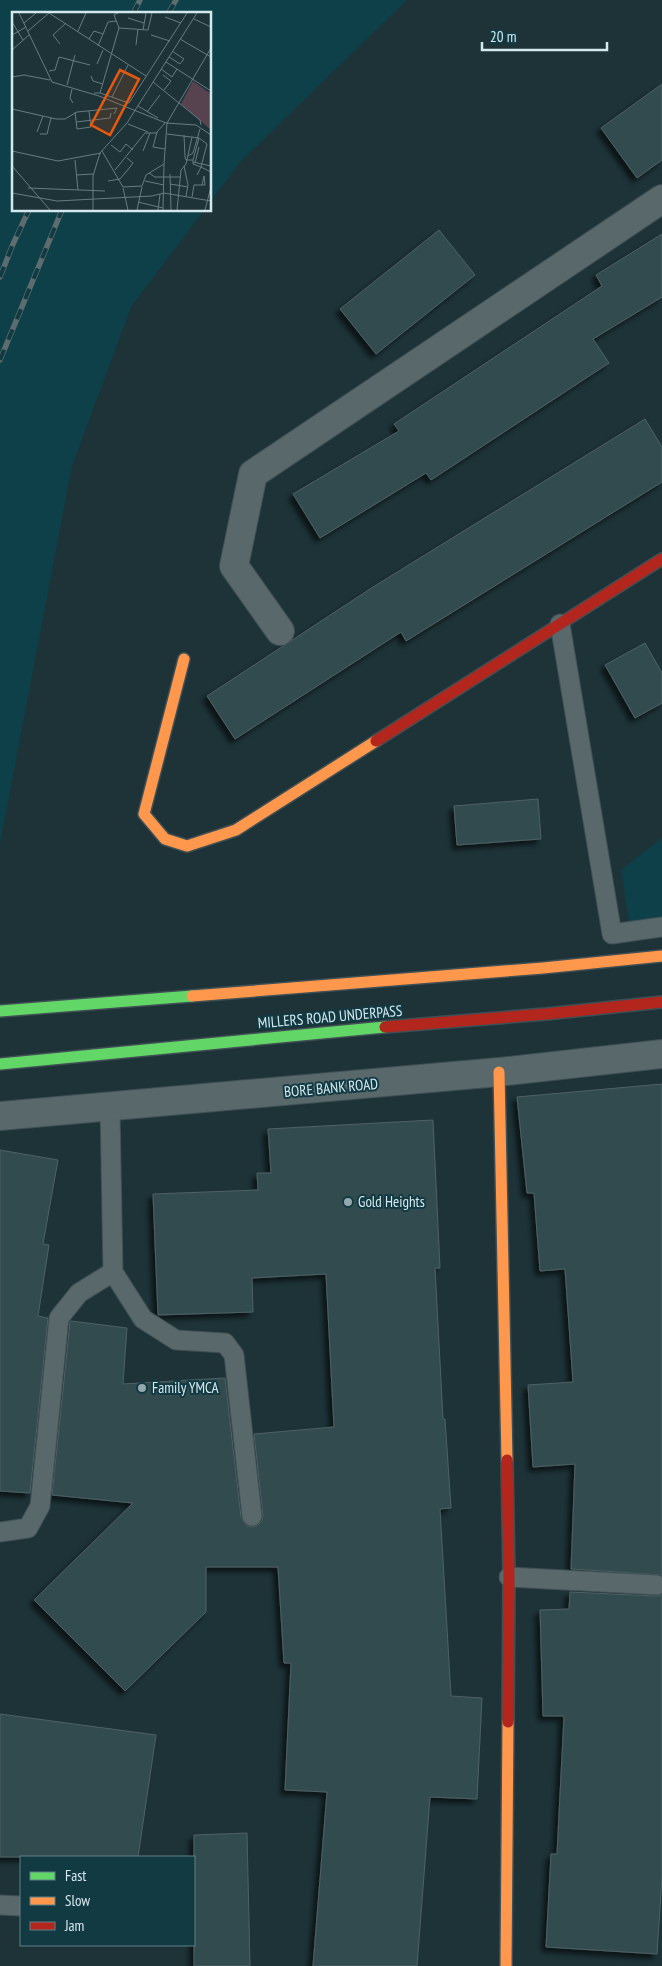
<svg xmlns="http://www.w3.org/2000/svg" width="662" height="1966" font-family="'PT Sans Narrow',sans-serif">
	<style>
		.built { fill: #0d4049 }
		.building { fill: #314b50; stroke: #4f6165; filter: url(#shadow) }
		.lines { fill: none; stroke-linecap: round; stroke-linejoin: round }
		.lane-casing { stroke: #3f4f54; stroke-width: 21 }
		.street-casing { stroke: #3f4f54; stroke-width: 30 }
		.fast-casing { stroke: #3f4f54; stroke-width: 14 }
		.slow-casing { stroke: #3f4f54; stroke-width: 14 }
		.jam-casing { stroke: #3f4f54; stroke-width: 14 }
		.lane { stroke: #58686b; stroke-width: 19 }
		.street { stroke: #58686b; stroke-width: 28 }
		.fast { stroke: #63d668; stroke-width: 11 }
		.slow { stroke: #ff974d; stroke-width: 11 }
		.jam { stroke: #b3261e; stroke-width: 11 }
		.rail-casing { stroke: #5d6c6f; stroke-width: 5.5 }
		.rail { stroke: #123a43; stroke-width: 4; stroke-dasharray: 11; stroke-linecap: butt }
		.poi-dot { fill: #94a9ae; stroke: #123a43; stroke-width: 2 }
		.labels { text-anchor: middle; stroke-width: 4; stroke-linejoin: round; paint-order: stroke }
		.street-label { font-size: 15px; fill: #d4e9ee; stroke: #123a43 }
		.poi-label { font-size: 15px; fill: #d4e9ee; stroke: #123a43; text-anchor: start }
		.inset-road { fill: none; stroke: #667c81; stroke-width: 1 }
		.view { fill: #e8590c; fill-opacity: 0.15; stroke: #e8590c; stroke-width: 2.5 }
		.inset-edge { fill: none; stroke: #d4e9ee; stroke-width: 2.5 }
	</style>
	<defs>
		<filter id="shadow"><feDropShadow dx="-4.5" dy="4.5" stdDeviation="2.5" flood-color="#0009"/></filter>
	</defs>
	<rect width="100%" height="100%" fill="#1d3338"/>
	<!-- built -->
	<path class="built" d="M 0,0 L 407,0 L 241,161 L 210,202 L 210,14 L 14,14 L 14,210 L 204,210 L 131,307 L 72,466 L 0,844 Z
		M 662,838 L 662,923 L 630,927 L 621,870 Z"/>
	<!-- building -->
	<path class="building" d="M 662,84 L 662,160 L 637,178 L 601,128 Z
		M 439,230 L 475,275 L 376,354 L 340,309 Z
		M 662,234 L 662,297 L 593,339 L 609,363 L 431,480 L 426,473 L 320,538 L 293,494 L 399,431 L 394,424 L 602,286 L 596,275 Z
		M 645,419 L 662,447 L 662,482 L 406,641 L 401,632 L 235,739 L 207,696 L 373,587 Z
		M 645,643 L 662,673 L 662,703 L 635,718 L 605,665 Z
		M 538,799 L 541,839 L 457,845 L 454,806 Z
		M 662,1084 L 662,1575 L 571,1569 L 575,1464 L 533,1467 L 528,1385 L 573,1382 L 565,1269 L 540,1271 L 534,1193 L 527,1193 L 517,1097 Z
		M 433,1120 L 440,1268 L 435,1268 L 443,1419 L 445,1419 L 451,1508 L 440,1509 L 451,1696 L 482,1698 L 477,1799 L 430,1797 L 417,1966 L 313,1966 L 327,1792 L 285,1790 L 291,1663 L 284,1663 L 278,1567 L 206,1567 L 206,1612 L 125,1691 L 34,1600 L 133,1503 L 52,1495 L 70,1322 L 71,1321 L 127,1328 L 123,1384 L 225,1378 L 241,1517 L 247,1526 L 253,1527 L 258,1525 L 262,1521 L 263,1515 L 254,1434 L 334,1427 L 326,1274 L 252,1278 L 253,1312 L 158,1315 L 153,1194 L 258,1190 L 257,1173 L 271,1173 L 268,1129 Z
		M 0,1150 L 58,1160 L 43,1244 L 49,1245 L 38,1316 L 48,1318 L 30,1493 L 0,1491 Z
		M 570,1592 L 656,1596 L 662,1595 L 662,1877 L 657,1954 L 546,1947 L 551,1854 L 557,1854 L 564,1716 L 543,1716 L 540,1610 L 569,1609 Z
		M 0,1714 L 156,1735 L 138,1857 L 0,1857 Z
		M 247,1833 L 250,1966 L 194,1966 L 194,1835 Z"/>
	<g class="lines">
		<defs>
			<path id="lane" d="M 560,624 L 612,934 L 662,927
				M 113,1272 L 143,1319 L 176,1340 L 225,1343 L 234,1355 L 252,1516
				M 0,1532 L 28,1528 L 40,1506 L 59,1318 L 79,1293 L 113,1272 L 110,1108
				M 509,1577 L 657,1585
				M 0,1905 L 21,1906"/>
			<path id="street" d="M 280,631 L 234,566 L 253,474 L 662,199
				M 0,1116 L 499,1072 L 662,1054"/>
			<path id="fast" d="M 0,1011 L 192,996
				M 0,1064 L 385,1027"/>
			<path id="slow" d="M 184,659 L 144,814 L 165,839 L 187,846 L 236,830 L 376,741
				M 192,996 L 543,968 L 662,956
				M 499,1072 L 507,1460
				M 506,1966 L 508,1722"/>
			<path id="jam" d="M 376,741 L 662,559
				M 385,1027 L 546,1014 L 662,1002
				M 507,1460 L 509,1577 L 508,1722"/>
		</defs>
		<!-- lane casing -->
		<use href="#lane" class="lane-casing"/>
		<!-- street casing -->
		<use href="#street" class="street-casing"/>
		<!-- fast casing -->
		<use href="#fast" class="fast-casing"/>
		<!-- slow casing -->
		<use href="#slow" class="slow-casing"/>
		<!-- jam casing -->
		<use href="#jam" class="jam-casing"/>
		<!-- lane -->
		<use href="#lane" class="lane"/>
		<!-- street -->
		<use href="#street" class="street"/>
		<!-- fast -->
		<use href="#fast" class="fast"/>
		<!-- slow -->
		<use href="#slow" class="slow"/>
		<!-- jam -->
		<use href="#jam" class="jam"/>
		<defs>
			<path id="rail" d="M 133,14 L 140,0
				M 168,14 L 176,0
				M 0,277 L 13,244 L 29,210
				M 0,360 L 62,210"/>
		</defs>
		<!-- rail casing -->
		<use href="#rail" class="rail-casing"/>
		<!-- rail -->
		<use href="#rail" class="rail"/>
	</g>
	<!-- markers -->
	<g class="poi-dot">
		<circle cx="348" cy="1202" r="5"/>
		<circle cx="142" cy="1388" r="5"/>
	</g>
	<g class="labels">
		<!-- street labels -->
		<g class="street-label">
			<text transform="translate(330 1017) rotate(-5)" y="5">MILLERS ROAD UNDERPASS</text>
			<text transform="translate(331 1088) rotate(-5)" y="5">BORE BANK ROAD</text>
		</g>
		<!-- poi labels -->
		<g class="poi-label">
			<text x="358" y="1207">Gold Heights</text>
			<text x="152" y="1393">Family YMCA</text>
		</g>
	</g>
	<!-- overview -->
	<g transform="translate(12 12)">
		<rect width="199" height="199" fill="#1d3338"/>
		<path d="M 181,69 L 199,82 L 199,118 L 169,92 Z" fill="#574250"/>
		<path class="inset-road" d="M 7,1 L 40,70 L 87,84 L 154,111 L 184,113 L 199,123M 37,1 L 134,64M 106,1 L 102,3 L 107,16M 153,5 L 169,11M 116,6 L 132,11M 182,7 L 199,15M 0,10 L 11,28M 12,11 L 24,1M 107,16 L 136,18 L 140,1M 131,18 L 134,1M 16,19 L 37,1M 66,19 L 74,1M 0,23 L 14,15M 139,23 L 158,29M 77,27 L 82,19 L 91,22M 168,27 L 199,45M 48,32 L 41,23 L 54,11M 124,33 L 126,17M 86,34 L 96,10 L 104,9M 0,38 L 17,23M 157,45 L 168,52 L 172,47 L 160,39M 154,50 L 199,79M 85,52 L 91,38M 149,57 L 160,65 L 165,57M 37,59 L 43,58 L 47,45 L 78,53M 151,63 L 159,69 L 152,78M 79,64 L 81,69 L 91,72M 0,65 L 12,63 L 38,68M 141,70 L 188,108 L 189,113M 55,73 L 63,43M 60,77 L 58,86 L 61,91M 82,81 L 88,81 L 107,16M 88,81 L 117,91 L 175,1M 100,85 L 116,53M 126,94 L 146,106M 0,97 L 44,107 L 53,107 L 65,100 L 105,96 L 102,102M 63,100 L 65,117 L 79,115 L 77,99M 135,100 L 148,83M 64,110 L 98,106 L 99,101M 116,112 L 136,120M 25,120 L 31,104M 145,120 L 141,135 L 153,137M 28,122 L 35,122 L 39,106M 155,122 L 187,126 L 181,148M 172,123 L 173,145 L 174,148 L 181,148M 187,126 L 195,132 L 189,155 L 199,160M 99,133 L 108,140 L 114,132 L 121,138M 0,139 L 46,149 L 89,141M 90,139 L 111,175 L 130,174 L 134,163 L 152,152 L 155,111 L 199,36M 131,139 L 138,121M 87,142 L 115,111 L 185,1M 176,144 L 181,141 L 188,117M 63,148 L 66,178M 181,148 L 181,152 L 189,155 L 185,163M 181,150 L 199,154M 183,151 L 187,135M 0,154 L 38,198M 172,154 L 176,173 L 174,184M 103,158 L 133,121 L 144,121 L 153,111M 137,161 L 143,165 L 169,165M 158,162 L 159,198M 64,163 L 81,162M 96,169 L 108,167 L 118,155 L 121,151 L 115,146M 133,169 L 152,173M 158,172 L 176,175M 16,176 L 93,179M 111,176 L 116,198M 0,181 L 45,189 L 140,184 L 152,181 L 199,189M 180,185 L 182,173 L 190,173 L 192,164 L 193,173 L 190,173M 126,190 L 151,196M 81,198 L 81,164 L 88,141M 125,198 L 130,175M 146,198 L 148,182M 151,198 L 152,152M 165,198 L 169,158 L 174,152 L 180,125M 193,198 L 199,175"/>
		<path class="view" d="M 108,58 L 127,67 L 98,123 L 79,113 Z"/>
		<rect width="199" height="199" class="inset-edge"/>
	</g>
	<!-- legend -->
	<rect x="20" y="1856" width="175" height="90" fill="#123a43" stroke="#608087"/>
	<rect x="30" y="1872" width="25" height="8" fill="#63d668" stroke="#608087"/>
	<text x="65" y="1881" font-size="15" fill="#d4e9ee">Fast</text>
	<rect x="30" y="1897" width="25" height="8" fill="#ff974d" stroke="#608087"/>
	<text x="65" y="1906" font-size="15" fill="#d4e9ee">Slow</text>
	<rect x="30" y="1922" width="25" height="8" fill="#b3261e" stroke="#608087"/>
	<text x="65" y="1931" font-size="15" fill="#d4e9ee">Jam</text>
	<!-- scale -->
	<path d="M482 42v8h125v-8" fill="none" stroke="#d4e9ee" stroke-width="2.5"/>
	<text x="490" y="42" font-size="15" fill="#d4e9ee" stroke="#123a43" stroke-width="4" paint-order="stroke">20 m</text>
</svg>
